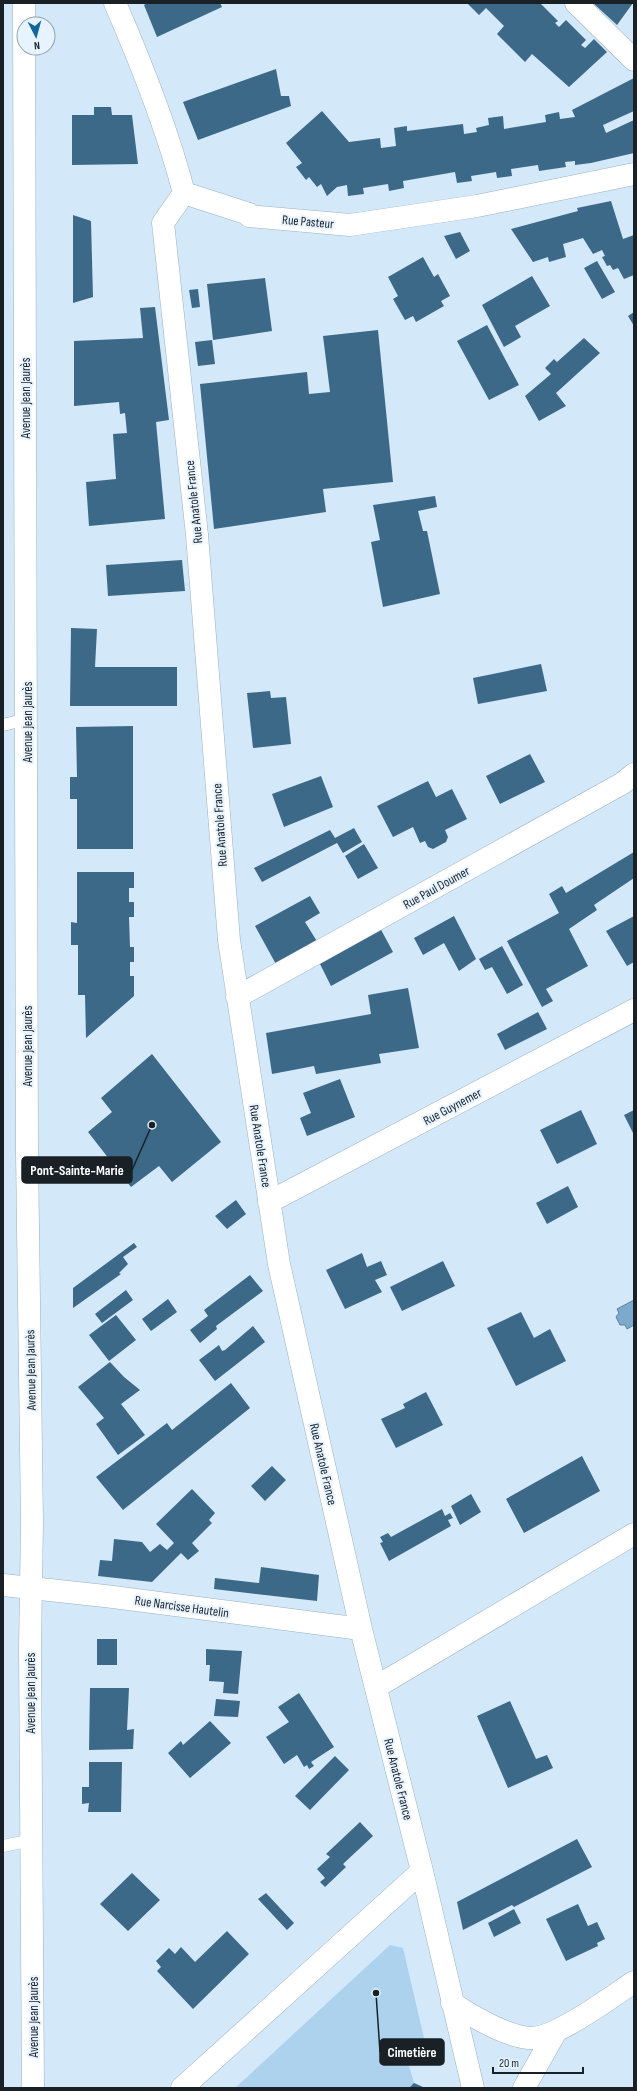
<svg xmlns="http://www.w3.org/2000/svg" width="637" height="2091" font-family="'Sofia Sans Condensed',sans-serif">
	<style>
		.green { fill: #acd2ee }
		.water { fill: #7baacd; stroke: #5e819b }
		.building { fill: #3c6988 }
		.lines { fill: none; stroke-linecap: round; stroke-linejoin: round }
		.lane-casing { stroke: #9bb0c0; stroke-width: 13 }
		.street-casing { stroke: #9bb0c0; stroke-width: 23 }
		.secondary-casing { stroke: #9bb0c0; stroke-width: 23 }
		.lane { stroke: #fff; stroke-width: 12 }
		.street { stroke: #fff; stroke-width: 22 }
		.secondary { stroke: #fff; stroke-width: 22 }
		.labels { text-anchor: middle; stroke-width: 4; stroke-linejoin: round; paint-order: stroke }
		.street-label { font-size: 13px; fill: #192127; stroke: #e7f4ff }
		.leader { fill: none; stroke: #192127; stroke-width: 1.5 }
		.callout-dot { fill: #192127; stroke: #e7f4ff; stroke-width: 1.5 }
		.callout { fill: #192127; stroke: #192127; stroke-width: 1.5 }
		.callout-label { font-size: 14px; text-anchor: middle; font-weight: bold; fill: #fff }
	</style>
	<rect width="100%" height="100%" fill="#d3e8f9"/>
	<!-- green -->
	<path class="green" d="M 390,1945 L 403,1948 L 424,2038 L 405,2052 L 414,2083 L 425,2088 L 235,2088 Z"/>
	<!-- water -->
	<path class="water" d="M 634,1300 L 634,1325 L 627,1329 L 625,1325 L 620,1325 L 616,1317 L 619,1313 L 617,1309 Z"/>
	<!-- building -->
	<path class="building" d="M 147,3 L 220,3 L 222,7 L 157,37 L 144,5 Z
		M 467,3 L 540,3 L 558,21 L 555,23 L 559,27 L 566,20 L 586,40 L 581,45 L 585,48 L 594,39 L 607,52 L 569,87 L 532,54 L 525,62 L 497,34 L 504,26 L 486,8 L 479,15 Z
		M 593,3 L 633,3 L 617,25 Z
		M 276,69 L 281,96 L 289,96 L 291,106 L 198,140 L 183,102 Z
		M 634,78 L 634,111 L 603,125 L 606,133 L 634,120 L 634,153 L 591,163 L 575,165 L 575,161 L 565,162 L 566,167 L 539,171 L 538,165 L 511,169 L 512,176 L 497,178 L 496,172 L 471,176 L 472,181 L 457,183 L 455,172 L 403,181 L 404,188 L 389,191 L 388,184 L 363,188 L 364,194 L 348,196 L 347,185 L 337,187 L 327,196 L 321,184 L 317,187 L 309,177 L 306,180 L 296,167 L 302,163 L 286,143 L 322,111 L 349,142 L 380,138 L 381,148 L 396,146 L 394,128 L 407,126 L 407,131 L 463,124 L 464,134 L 477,132 L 476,128 L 489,125 L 488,118 L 503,116 L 504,129 L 546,122 L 545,115 L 559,112 L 560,119 L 575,117 L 572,110 Z
		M 94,107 L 111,107 L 112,115 L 132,115 L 138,164 L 72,165 L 72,115 L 94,115 Z
		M 611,201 L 623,239 L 634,235 L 634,275 L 624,279 L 618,268 L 613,270 L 610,265 L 607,266 L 602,257 L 605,256 L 602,250 L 593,254 L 583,238 L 563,244 L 566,257 L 549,262 L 548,257 L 533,262 L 511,229 L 578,211 L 577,208 Z
		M 73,215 L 91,221 L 93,297 L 73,303 Z
		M 460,232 L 470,251 L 456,259 L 444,236 Z
		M 423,257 L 434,277 L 438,274 L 450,296 L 441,301 L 444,306 L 416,322 L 413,316 L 405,320 L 393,299 L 398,296 L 388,277 Z
		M 597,261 L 615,292 L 602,299 L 584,268 Z
		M 532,276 L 550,306 L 515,326 L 521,337 L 504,347 L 482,305 Z
		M 265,278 L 272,331 L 213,340 L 207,284 Z
		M 198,289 L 200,307 L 192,308 L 189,290 Z
		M 155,307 L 169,420 L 156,422 L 165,519 L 89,526 L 86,482 L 116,479 L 113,434 L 127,433 L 125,413 L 120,414 L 119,402 L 74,406 L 74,341 L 143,338 L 140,308 Z
		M 634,312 L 634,326 L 628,316 Z
		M 487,325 L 519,385 L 489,400 L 457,341 Z
		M 378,330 L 393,482 L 323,489 L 326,512 L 214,529 L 200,384 L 307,372 L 309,394 L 330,392 L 323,336 Z
		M 584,338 L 600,353 L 556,393 L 566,406 L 539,421 L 525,396 L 551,374 L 545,368 L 554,359 L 557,362 Z
		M 212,340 L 215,364 L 198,366 L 195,342 Z
		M 435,496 L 437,507 L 418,511 L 423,531 L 427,531 L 440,594 L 383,607 L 371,542 L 380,540 L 373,505 Z
		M 182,560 L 185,591 L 108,596 L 106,565 Z
		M 71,628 L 97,629 L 95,667 L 177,667 L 177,706 L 70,706 Z
		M 541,664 L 547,691 L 478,704 L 473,678 Z
		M 270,691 L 271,698 L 286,697 L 291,744 L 253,748 L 247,693 Z
		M 133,726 L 133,849 L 77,849 L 77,799 L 70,799 L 70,777 L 77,777 L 76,727 Z
		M 530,754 L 545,782 L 500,804 L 486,776 Z
		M 321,776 L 333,807 L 284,827 L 272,794 Z
		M 428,781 L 436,797 L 452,789 L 467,819 L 445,830 L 448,837 L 446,842 L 433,849 L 428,847 L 425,841 L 420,843 L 413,827 L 393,837 L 377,806 Z
		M 354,828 L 362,842 L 343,853 L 337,843 L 262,882 L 254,868 L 330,830 L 335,838 Z
		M 364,844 L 378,868 L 358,879 L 345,856 Z
		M 634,852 L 634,878 L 594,905 L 597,910 L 569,929 L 588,966 L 546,989 L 553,1001 L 542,1007 L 507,941 L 559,913 L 549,894 L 562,886 L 566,893 Z
		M 77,872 L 134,872 L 134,888 L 129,888 L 129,902 L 134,902 L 134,917 L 129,917 L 130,947 L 134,947 L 134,962 L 130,962 L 130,976 L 134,976 L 134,996 L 86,1038 L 85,995 L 78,995 L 78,945 L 71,945 L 71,922 L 77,923 Z
		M 310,896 L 320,913 L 305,922 L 318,943 L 277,966 L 255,926 Z
		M 454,916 L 476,959 L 459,971 L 444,943 L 423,955 L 414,938 Z
		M 634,916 L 634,962 L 627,966 L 606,931 Z
		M 379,926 L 393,952 L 331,986 L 318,960 Z
		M 502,946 L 523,985 L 507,994 L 492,967 L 485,970 L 479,959 Z
		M 408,988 L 419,1048 L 379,1054 L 381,1063 L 316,1074 L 314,1066 L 272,1074 L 266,1033 L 371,1014 L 368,995 Z
		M 538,1012 L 547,1029 L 505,1050 L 497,1034 Z
		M 152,1054 L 221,1142 L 172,1182 L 159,1166 L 131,1187 L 88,1132 L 112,1112 L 101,1098 Z
		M 340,1079 L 355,1117 L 307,1136 L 300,1118 L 311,1113 L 303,1093 Z
		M 581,1110 L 597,1144 L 557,1164 L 540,1130 Z
		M 634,1110 L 634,1135 L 624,1115 Z
		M 568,1186 L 578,1207 L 547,1224 L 536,1203 Z
		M 236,1200 L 246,1214 L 227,1229 L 215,1216 Z
		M 134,1243 L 137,1247 L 123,1257 L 128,1264 L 119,1273 L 121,1274 L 73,1308 L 73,1288 Z
		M 362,1253 L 367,1267 L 381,1261 L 387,1275 L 375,1280 L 382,1292 L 345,1309 L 326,1270 Z
		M 443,1261 L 455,1286 L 402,1311 L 390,1287 Z
		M 250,1275 L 263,1291 L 216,1326 L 217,1329 L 200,1343 L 190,1330 L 208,1316 L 204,1310 Z
		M 126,1290 L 133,1300 L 102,1323 L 95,1314 Z
		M 168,1299 L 177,1312 L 151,1331 L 142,1319 Z
		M 521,1312 L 534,1338 L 550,1329 L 566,1361 L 516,1386 L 487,1328 Z
		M 116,1315 L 136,1340 L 109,1361 L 89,1335 Z
		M 253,1326 L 265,1342 L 215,1381 L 199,1360 L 219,1345 L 222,1351 L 225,1350 Z
		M 110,1362 L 124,1377 L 140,1390 L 121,1404 L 145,1435 L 118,1455 L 96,1424 L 104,1418 L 78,1387 Z
		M 231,1383 L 250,1408 L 123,1510 L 96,1477 L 167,1423 L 172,1430 Z
		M 426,1392 L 443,1425 L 396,1448 L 381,1419 L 405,1408 L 403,1404 Z
		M 582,1456 L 600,1491 L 524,1533 L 506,1499 Z
		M 272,1466 L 286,1480 L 265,1501 L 251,1486 Z
		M 192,1489 L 215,1513 L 209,1520 L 212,1523 L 192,1543 L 199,1551 L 188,1560 L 181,1553 L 152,1582 L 98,1576 L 100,1560 L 112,1561 L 114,1539 L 142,1542 L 150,1552 L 160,1544 L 167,1550 L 174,1543 L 156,1524 Z
		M 471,1494 L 481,1512 L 460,1525 L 451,1506 Z
		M 442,1509 L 445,1516 L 450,1513 L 453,1518 L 448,1520 L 451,1526 L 389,1561 L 380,1543 L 383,1542 L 380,1537 L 388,1533 L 391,1537 Z
		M 261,1567 L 319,1575 L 317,1601 L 214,1589 L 215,1578 L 259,1583 Z
		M 97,1639 L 117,1639 L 117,1665 L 97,1665 Z
		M 206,1649 L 242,1651 L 238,1694 L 223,1693 L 224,1682 L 209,1681 L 210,1665 L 206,1665 Z
		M 90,1688 L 129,1688 L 127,1730 L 134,1729 L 133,1749 L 89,1750 Z
		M 299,1693 L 334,1747 L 311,1762 L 314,1766 L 309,1769 L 307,1765 L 304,1767 L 297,1755 L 284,1764 L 266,1737 L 289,1722 L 278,1707 Z
		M 216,1699 L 240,1701 L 238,1717 L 214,1716 Z
		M 510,1701 L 536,1759 L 547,1755 L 553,1768 L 508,1788 L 477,1716 Z
		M 210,1721 L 231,1743 L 190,1778 L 168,1753 L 181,1741 L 183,1745 Z
		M 335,1756 L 349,1770 L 310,1810 L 295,1796 Z
		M 89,1762 L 122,1762 L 121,1812 L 88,1812 L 89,1803 L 82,1804 L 82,1787 L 89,1787 Z
		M 360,1822 L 373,1836 L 343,1864 L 346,1867 L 325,1887 L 320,1882 L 325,1878 L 317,1869 L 330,1857 L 326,1854 Z
		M 577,1839 L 592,1867 L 514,1907 L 512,1905 L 463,1930 L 457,1902 Z
		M 132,1873 L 160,1900 L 128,1931 L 100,1904 Z
		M 266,1893 L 294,1923 L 287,1930 L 258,1899 Z
		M 578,1904 L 588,1926 L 597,1922 L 605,1939 L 597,1943 L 598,1946 L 566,1961 L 546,1919 Z
		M 514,1909 L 521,1923 L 494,1937 L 488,1923 Z
		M 227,1931 L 249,1954 L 193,2009 L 157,1971 L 161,1967 L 156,1961 L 169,1948 L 175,1954 L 181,1947 L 195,1962 Z
		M 414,2083 L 425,2088 L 409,2088 Z"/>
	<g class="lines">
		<defs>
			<path id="lane" d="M 3,725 L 27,719
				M 3,1846 L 32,1840"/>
			<path id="street" d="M 576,3 L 634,60
				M 184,193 L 163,223 L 197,535 L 229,940 L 279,1264 L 361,1629 L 422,1871 L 473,2088
				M 237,997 L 623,783 L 634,774
				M 269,1202 L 634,1010
				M 3,1585 L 105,1596 L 361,1629
				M 376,1687 L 634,1534
				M 452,2003 C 471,2016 506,2036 529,2038 C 554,2040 611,1997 634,1982
				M 182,2088 L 422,1871
				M 524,2088 L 555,2033"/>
			<path id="secondary" d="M 24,3 L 27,1153 L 32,1523 L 30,1649 L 33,2088
				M 115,3 C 142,65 167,128 184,193 L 249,214 L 249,216 L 350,225 L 477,206 L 634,174"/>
		</defs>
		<!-- lane casing -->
		<use href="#lane" class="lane-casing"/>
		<!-- street casing -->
		<use href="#street" class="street-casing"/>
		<!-- secondary casing -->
		<use href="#secondary" class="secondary-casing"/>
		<!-- lane -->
		<use href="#lane" class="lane"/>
		<!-- street -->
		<use href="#street" class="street"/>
		<!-- secondary -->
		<use href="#secondary" class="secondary"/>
	</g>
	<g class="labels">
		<!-- street labels -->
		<g class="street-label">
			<text transform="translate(308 221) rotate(5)" y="5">Rue Pasteur</text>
			<text transform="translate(25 398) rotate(-90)" y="5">Avenue Jean Jaurès</text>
			<text transform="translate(193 502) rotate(-96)" y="5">Rue Anatole France</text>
			<text transform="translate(27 722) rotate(-90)" y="5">Avenue Jean Jaurès</text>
			<text transform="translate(219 825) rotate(-94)" y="5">Rue Anatole France</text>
			<text transform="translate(436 887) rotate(-29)" y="5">Rue Paul Doumer</text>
			<text transform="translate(27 1046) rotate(-90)" y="5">Avenue Jean Jaurès</text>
			<text transform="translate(452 1106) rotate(-28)" y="5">Rue Guynemer</text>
			<text transform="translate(261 1146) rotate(81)" y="5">Rue Anatole France</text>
			<text transform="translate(30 1370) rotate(-91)" y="5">Avenue Jean Jaurès</text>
			<text transform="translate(324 1464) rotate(77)" y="5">Rue Anatole France</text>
			<text transform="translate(182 1606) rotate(8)" y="5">Rue Narcisse Hautelin</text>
			<text transform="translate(30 1693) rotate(-90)" y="5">Avenue Jean Jaurès</text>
			<text transform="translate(399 1779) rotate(76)" y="5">Rue Anatole France</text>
			<text transform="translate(33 2017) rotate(-90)" y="5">Avenue Jean Jaurès</text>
		</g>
	</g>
	<!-- callouts -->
	<path class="leader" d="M152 1125L132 1170M376 1993L380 2052"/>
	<g class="callout-dot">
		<circle cx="152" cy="1125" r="4"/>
		<circle cx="376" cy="1993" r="4"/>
	</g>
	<g class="callout">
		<rect x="22" y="1157" width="110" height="26" rx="4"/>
		<rect x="380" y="2039" width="64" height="26" rx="4"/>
	</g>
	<g class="callout-label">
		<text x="77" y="1175">Pont-Sainte-Marie</text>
		<text x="412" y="2057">Cimetière</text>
	</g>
	<!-- border -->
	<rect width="637" height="2091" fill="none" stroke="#192127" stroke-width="8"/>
	<!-- north arrow -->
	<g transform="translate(36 36) rotate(174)"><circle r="19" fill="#e7f4ff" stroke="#95a0a9"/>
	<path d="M0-3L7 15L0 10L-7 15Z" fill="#146899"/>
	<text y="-6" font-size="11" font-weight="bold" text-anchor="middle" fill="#192127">N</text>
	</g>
	<!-- scale -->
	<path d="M493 2067v6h90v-6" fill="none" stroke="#192127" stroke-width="2"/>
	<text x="499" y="2067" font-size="12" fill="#192127" stroke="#e7f4ff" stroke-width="3" paint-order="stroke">20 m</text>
</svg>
